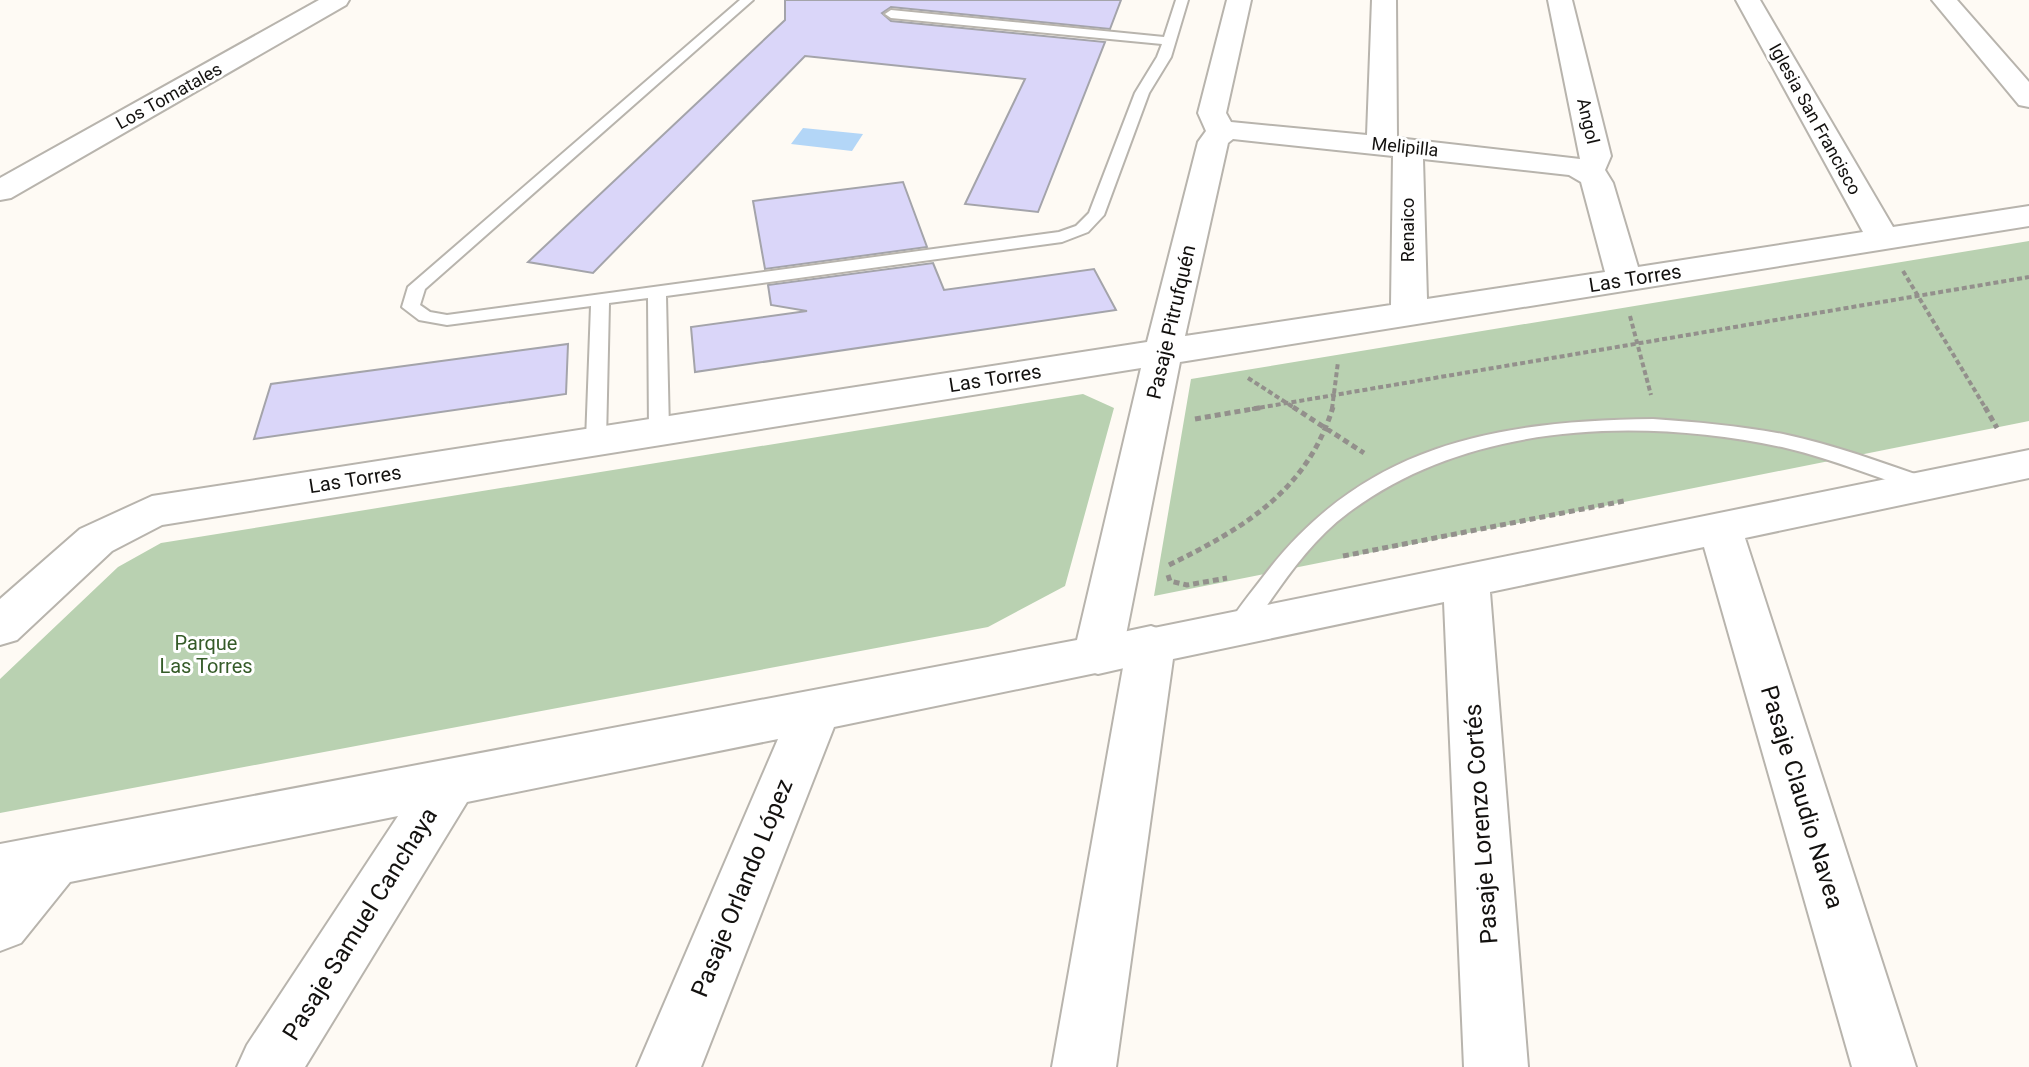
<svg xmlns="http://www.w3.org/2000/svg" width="2029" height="1067" font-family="Roboto,sans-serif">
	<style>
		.green { fill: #b9d1b1 }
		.water { fill: #b3d6f7 }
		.building { fill: #dad6f9; stroke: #a4a4aa; stroke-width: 2 }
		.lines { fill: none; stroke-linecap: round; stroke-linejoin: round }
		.lane-casing { stroke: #b8b4ad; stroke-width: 4 }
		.street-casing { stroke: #b8b4ad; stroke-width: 4 }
		.secondary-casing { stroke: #b8b4ad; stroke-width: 4 }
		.path-far1 { stroke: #93908c; stroke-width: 4; stroke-dasharray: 5 3; stroke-linecap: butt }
		.path { stroke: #93908c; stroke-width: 5; stroke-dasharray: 6 4; stroke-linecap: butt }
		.lane { fill: #fff; fill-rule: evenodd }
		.street { fill: #fff; fill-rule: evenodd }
		.secondary { fill: #fff; fill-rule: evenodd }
		.labels { text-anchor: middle; stroke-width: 6; stroke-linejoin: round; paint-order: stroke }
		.far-street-label { font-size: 18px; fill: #13110f; stroke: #fff }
		.street-label { font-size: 20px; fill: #13110f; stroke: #fff }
		.park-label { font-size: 20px; fill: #355b28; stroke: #fff }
		.near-street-label { font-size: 24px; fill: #13110f; stroke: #fff }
	</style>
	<rect width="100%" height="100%" fill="#fefaf4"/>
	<!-- green -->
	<path class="green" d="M 2029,241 L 2029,421 L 1154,596 L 1191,379 Z
		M 1083,394 L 1114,408 L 1065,586 L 988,627 L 0,813 L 0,679 L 118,567 L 161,543 Z"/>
	<!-- water -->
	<path class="water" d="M 803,128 L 863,134 L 852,151 L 791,144 Z"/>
	<!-- building -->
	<path class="building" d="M 785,0 L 1121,0 L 1110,29 L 891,7 L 882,13 L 891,21 L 1105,42 L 1038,212 L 965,204 L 1025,79 L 805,56 L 593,273 L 528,262 L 785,20 Z
		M 903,182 L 927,247 L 765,269 L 753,201 Z
		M 933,263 L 944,290 L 1094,269 L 1116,310 L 695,372 L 691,327 L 807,311 L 771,305 L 768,285 Z
		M 568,344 L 566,394 L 254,439 L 271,384 Z"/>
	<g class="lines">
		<defs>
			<path id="lane" d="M 740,0 L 753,0 L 425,289 L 420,305 L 430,312 L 447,315 L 1059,232 L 1076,226 L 1089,213 L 1135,93 L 1157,57 L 1162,44 L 891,18 L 885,14 L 891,10 L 1164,37 L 1176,0 L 1188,0 L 1171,57 L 1149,93 L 1104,215 L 1088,232 L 1062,242 L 666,296 L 669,431 L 659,438 L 649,431 L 648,298 L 609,303 L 606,441 L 596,448 L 589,446 L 586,441 L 591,306 L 447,325 L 419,320 L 402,307 L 408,287 Z
				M 1653,419 C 1697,422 1740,426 1783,434 C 1835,445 1883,463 1932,480 L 1936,485 L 1932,490 L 1925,492 C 1878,479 1834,459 1786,448 C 1643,417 1470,421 1348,513 C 1306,544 1277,592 1247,634 L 1239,636 L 1231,634 L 1227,627 C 1237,609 1251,593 1263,577 C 1363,444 1496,421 1653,419 Z"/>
			<path id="street" d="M 319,0 L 349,0 L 346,5 L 11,198 L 0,200 L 0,178 Z
				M 1227,0 L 1251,0 L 1226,113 L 1231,122 L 1367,135 L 1372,0 L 1396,0 L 1397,138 L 1580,159 L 1548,0 L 1572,0 L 1611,156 L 1605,170 L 1613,183 L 1638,267 L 1863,232 L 1736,0 L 1760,0 L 1893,227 L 2029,206 L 2029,226 L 1180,362 L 1122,655 L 1115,669 L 834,727 L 701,1067 L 637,1067 L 778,739 L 467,802 L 305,1067 L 237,1067 L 247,1045 L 398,816 L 70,882 L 21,943 L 0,951 L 0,844 L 1077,640 L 1141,368 L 162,525 L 112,551 L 17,640 L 0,645 L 0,599 L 80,529 L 152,496 L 1147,342 L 1198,142 L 1206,131 L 1198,113 ZM 1233,139 L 1393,156 L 1391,305 L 1185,336 L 1228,143 ZM 1423,159 L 1569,175 L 1581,182 L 1605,272 L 1427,299 Z
				M 1932,0 L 1957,0 L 2029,82 L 2029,107 L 2019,105 Z
				M 2029,450 L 2029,478 L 1745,538 L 1916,1067 L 1852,1067 L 1704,547 L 1490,592 L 1528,1067 L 1464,1067 L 1444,602 L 1173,659 L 1116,1067 L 1052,1067 L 1127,645 L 1134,632 Z"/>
			<path id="secondary" d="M 1151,626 L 1168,632 L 1175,645 L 1168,658 L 1098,674 L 1081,669 L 1074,655 L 1081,641 Z"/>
		</defs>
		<!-- lane casing -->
		<use href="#lane" class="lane-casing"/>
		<!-- street casing -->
		<use href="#street" class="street-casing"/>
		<!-- secondary casing -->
		<use href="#secondary" class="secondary-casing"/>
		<!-- path-far1 -->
		<path class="path-far1" d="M 1903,271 L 1986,409
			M 1630,316 L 1651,395
			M 1248,378 L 1296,409
			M 1252,409 L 2029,277
			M 1332,409 L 1338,362"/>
		<!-- path -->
		<path class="path" d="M 1293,407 L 1364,453
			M 1985,407 L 1997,428
			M 1195,419 L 1264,407
			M 1343,556 L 1624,501
			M 1169,565 C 1244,528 1307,491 1333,407
			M 1168,575 L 1170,581 L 1187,585 L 1227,578"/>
		<!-- lane -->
		<use href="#lane" class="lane"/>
		<!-- street -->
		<use href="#street" class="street"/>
		<!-- secondary -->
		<use href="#secondary" class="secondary"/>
	</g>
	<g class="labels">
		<!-- far-street labels -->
		<g class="far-street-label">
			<text transform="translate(169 96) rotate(-29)" y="6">Los Tomatales</text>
			<text transform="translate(1815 119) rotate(61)" y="6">Iglesia San Francisco</text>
			<text transform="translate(1588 121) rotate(77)" y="6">Angol</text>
			<text transform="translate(1405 147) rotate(6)" y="6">Melipilla</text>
			<text transform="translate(1408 230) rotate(-90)" y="6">Renaico</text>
		</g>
		<!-- street labels -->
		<g class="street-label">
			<text transform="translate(1635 278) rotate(-9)" y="7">Las Torres</text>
			<text transform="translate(1171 322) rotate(-77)" y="7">Pasaje Pitrufquén</text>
			<text transform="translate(995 378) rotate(-9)" y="7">Las Torres</text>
			<text transform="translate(355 479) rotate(-9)" y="7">Las Torres</text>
		</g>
		<!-- park labels -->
		<g class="park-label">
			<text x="206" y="650">Parque<tspan x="206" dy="23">Las Torres</tspan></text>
		</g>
		<!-- near-street labels -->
		<g class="near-street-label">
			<text transform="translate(1802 797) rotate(73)" y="8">Pasaje Claudio Navea</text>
			<text transform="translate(1481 824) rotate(-94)" y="8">Pasaje Lorenzo Cortés</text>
			<text transform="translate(742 888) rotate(-68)" y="8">Pasaje Orlando López</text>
			<text transform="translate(360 924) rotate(-58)" y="8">Pasaje Samuel Canchaya</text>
		</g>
	</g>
</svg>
